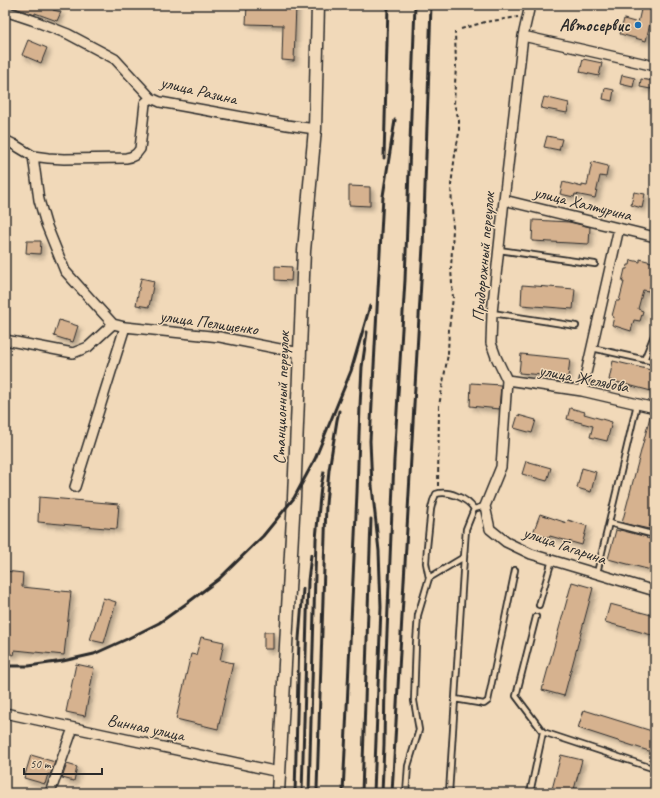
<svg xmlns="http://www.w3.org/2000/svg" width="660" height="798" font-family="Caveat,sans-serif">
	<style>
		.building { fill: #d6b28f; stroke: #2b2b2b; filter: url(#shadow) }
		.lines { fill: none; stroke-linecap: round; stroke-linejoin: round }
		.lane-casing { stroke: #2b2b2b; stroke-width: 8 }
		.street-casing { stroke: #2b2b2b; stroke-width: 12 }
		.secondary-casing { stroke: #2b2b2b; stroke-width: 15 }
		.path { stroke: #2b2b2b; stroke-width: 2; stroke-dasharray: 4 3; stroke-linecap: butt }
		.lane { stroke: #f1d9b9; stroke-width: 4.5 }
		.street { stroke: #f1d9b9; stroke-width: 9 }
		.secondary { stroke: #f1d9b9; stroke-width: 12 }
		.rail { stroke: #2b2b2b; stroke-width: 3 }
		.poi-dot { fill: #1f6fb2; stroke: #f1d9b9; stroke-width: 1.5 }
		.labels { text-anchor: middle; stroke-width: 3; stroke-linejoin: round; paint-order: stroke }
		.poi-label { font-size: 17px; font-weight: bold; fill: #2b2b2b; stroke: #f1d9b9; text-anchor: end }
		.street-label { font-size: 17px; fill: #2b2b2b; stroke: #f1d9b9 }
	</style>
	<defs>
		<filter id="shadow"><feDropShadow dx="3.5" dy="3.5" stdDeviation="2" flood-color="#0004"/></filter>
	</defs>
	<rect width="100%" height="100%" fill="#f1d9b9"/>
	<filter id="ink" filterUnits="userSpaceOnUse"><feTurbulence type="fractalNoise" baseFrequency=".025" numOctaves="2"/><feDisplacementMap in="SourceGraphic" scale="8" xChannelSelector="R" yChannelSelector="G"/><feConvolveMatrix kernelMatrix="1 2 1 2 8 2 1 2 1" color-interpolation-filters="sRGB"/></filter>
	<g filter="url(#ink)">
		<!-- building -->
		<path class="building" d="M 9,5 L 55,5 L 53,10 L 61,12 L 57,21 L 35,13 L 35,15 L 9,6 Z
			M 247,5 L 296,5 L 294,61 L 282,60 L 283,25 L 246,24 Z
			M 642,5 L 654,5 L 646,41 L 620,34 L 624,19 L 638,23 Z
			M 28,40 L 47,48 L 41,63 L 22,55 Z
			M 583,59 L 602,63 L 599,76 L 580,72 Z
			M 622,75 L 635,78 L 633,87 L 620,84 Z
			M 641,79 L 653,81 L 651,89 L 640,87 Z
			M 605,88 L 614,90 L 612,101 L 603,99 Z
			M 544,97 L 569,103 L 567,113 L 541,108 Z
			M 547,136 L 562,139 L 559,150 L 544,147 Z
			M 592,162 L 608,166 L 606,177 L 600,176 L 595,198 L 575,194 L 574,197 L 560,194 L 563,182 L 582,187 L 582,185 L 587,186 Z
			M 349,186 L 370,187 L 370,206 L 349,205 Z
			M 634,192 L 645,194 L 642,208 L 631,205 Z
			M 533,220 L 569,222 L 590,227 L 589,244 L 532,241 Z
			M 27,241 L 41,241 L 40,254 L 26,253 Z
			M 640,259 L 655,263 L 655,269 L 649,291 L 643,290 L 638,309 L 643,311 L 640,321 L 634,320 L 631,331 L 612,325 L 614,317 L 612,316 L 616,301 L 619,301 L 624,282 L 622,282 L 625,269 L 627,269 L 628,265 L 630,265 L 631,260 L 640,262 Z
			M 275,266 L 292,267 L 291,281 L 275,280 Z
			M 141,278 L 154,281 L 149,307 L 136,305 Z
			M 522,285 L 575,289 L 573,309 L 521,305 Z
			M 59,320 L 78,326 L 73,342 L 54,336 Z
			M 521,354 L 570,359 L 568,377 L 519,373 Z
			M 613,361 L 655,371 L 655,392 L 609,380 Z
			M 471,383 L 501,385 L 499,409 L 470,406 Z
			M 570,408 L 585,412 L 584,414 L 612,422 L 607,441 L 590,437 L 593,426 L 567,419 Z
			M 651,413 L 655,414 L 655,506 L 649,529 L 622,523 Z
			M 518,415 L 536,420 L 532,433 L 514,428 Z
			M 526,461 L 551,468 L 547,481 L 522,474 Z
			M 582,468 L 596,472 L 591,492 L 577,488 Z
			M 39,497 L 119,504 L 117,529 L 38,522 Z
			M 540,514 L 567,523 L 568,520 L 587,526 L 582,545 L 550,536 L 549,538 L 533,533 Z
			M 616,530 L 620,531 L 620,530 L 647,537 L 646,538 L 655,540 L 655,571 L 608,559 Z
			M 5,571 L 23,573 L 22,587 L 71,592 L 64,655 L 15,650 L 14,655 L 5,652 Z
			M 572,582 L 593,588 L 564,696 L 542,690 Z
			M 103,598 L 116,602 L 104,643 L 90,640 Z
			M 610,604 L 655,616 L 655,636 L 605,622 Z
			M 264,632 L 273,632 L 273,649 L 264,649 Z
			M 201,637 L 224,642 L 220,660 L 233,663 L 218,729 L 176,719 L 191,654 L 196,655 Z
			M 76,664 L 94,668 L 85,716 L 66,712 Z
			M 584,710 L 655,732 L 655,753 L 578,728 Z
			M 31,755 L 55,762 L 50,775 L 48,774 L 45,784 L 24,778 Z
			M 561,755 L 582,760 L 573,793 L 551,793 Z
			M 67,764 L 77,767 L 74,781 L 62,778 Z"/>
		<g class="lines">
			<defs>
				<path id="lane" d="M 499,250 L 595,264
					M 492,313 L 576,326
					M 592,348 L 655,362
					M 644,360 L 655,333
					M 609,523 L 655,535
					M 597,573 L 637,404
					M 429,578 L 426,563 L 427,547 L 431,509 L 433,501 L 436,494 C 448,490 467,498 474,509
					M 539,605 L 552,560
					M 536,617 L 516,696 L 543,732
					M 455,699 L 484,704 L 488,701 L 515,570
					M 406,793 L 408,766 L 419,730 L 414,701 L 416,643 L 418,615 L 429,578 L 464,557
					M 449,793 L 464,557 L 466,529 L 474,509 L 485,506
					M 530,793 L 543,732 L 655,769"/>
				<path id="street" d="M 530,5 L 523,36 L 504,200 L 492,313 L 491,343 L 496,357 L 507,380 L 501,467 L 485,506 L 490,529 L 506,542 L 531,554 L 655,591
					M 5,11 L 32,20 L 68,34 L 115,59 L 151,98 L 160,102 L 287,125 L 315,129
					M 523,36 L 655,66
					M 5,140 L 13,144 L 33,156 L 48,158 L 64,159 L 126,158 C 133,157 136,155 140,149 L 145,103 L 151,98
					M 33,156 L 39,200 L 46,224 L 65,271 L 113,324
					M 504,200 L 655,237
					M 5,340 L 73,353 L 88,347 L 113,324 L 125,327 L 220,337 L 300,353
					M 507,380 L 582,391 L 655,408
					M 582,391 L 619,228
					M 75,487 L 125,327
					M 5,713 L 279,772
					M 50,793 L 73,728"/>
				<path id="secondary" d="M 278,793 L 294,498 L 304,251 L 315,129 L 318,5"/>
			</defs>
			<!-- lane casing -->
			<use href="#lane" class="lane-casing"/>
			<!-- street casing -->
			<use href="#street" class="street-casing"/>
			<!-- secondary casing -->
			<use href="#secondary" class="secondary-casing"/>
			<!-- path -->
			<path class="path" d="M 461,29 L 485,22 L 518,17
				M 438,486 L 439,406 L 448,354 L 449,328 L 453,298 L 451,269 L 453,229 L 451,185 L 455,155 L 459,133 L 459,120 L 454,104 L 456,65 L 455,32"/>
			<!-- lane -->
			<use href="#lane" class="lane"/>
			<!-- street -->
			<use href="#street" class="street"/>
			<!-- secondary -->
			<use href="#secondary" class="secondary"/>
			<!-- rail -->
			<path class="rail" d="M 384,158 L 388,5
				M 5,666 L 29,666 L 63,661 L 94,654 L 127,639 L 159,623 L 190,601 L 219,579 L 263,536 L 294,498 L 315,459 L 351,371 L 370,306
				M 317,789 L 326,504 L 329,470 L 337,420 L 339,411
				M 295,793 L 299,639 L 303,589
				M 302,793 L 308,581 L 311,555
				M 309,793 L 316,539 L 321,486 L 324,472
				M 343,793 L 357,493 L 360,406 L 362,367 L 367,332
				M 362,793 L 371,519
				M 374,793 L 381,607 L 379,551 L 372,486 L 370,441 L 383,196 L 395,120
				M 382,793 L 384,745 L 385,682 L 394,460 L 405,280 L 415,5
				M 392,793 L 423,246 L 431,5"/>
		</g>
	</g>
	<!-- markers -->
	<circle class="poi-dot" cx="638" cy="25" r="4"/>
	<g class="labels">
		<!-- poi labels -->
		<g class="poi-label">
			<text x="630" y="31">Автосервис</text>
		</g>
		<!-- street labels -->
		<g class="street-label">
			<text transform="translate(199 90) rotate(13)" y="6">улица Разина</text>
			<text transform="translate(583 203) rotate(14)" y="6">улица Халтурина</text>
			<text transform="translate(483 257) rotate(-85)" y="6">Придорожный переулок</text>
			<text transform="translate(209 322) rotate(8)" y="6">улица Пелищенко</text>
			<text transform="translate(584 378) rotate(11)" y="6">улица Желябова</text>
			<text transform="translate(281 398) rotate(-88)" y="6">Станционный переулок</text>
			<text transform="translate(565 545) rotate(19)" y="6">улица Гагарина</text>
			<text transform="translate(146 727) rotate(12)" y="6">Винная улица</text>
		</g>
	</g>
	<!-- margin -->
	<rect width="660" height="798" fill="none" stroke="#f1d9b9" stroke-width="20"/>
	<rect x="10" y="10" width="640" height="778" fill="none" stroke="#2b2b2b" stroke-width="1.5" filter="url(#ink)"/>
	<!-- scale -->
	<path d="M24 768v6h78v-6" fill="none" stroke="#2b2b2b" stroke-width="2"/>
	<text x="30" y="768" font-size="12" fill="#2b2b2b" stroke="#f1d9b9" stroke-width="3" paint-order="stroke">50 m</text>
</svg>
